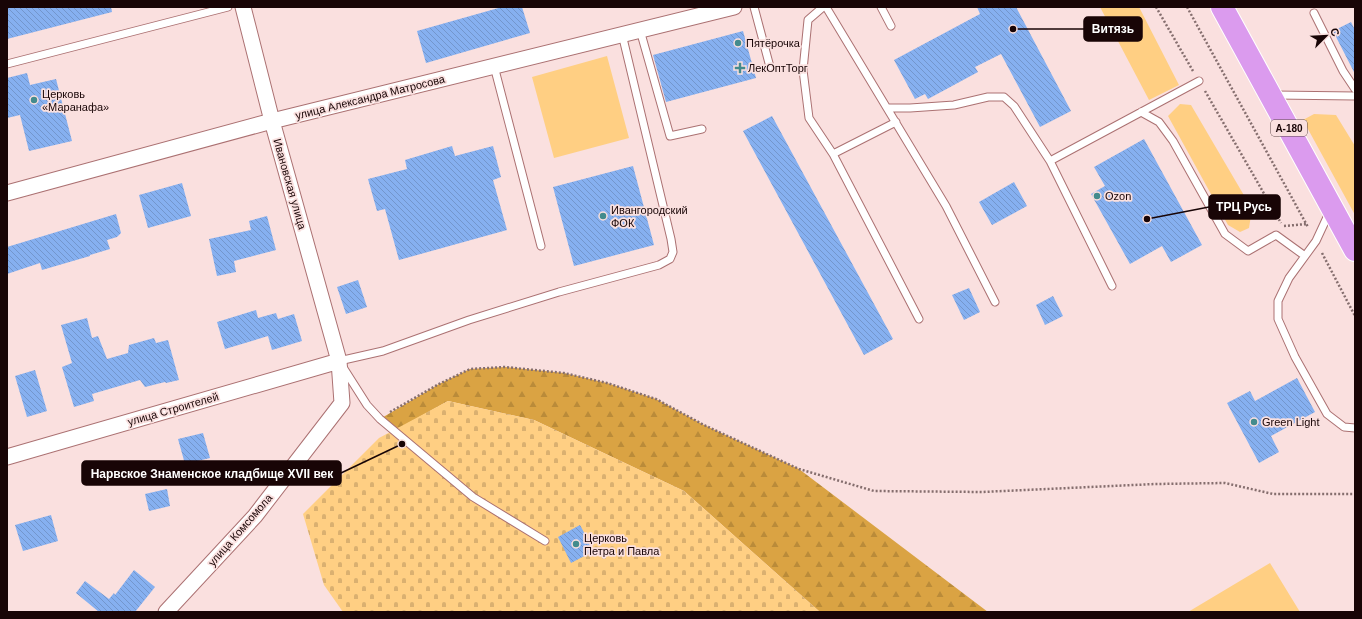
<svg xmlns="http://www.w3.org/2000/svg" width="1362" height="619" font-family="Arial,sans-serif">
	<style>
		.grass { fill: #ffcf83 }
		.forest { fill: url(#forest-firs) }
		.cemetery { fill: url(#cemetery-stones) }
		.building { fill: url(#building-back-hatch) }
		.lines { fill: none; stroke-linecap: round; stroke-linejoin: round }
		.lane-casing { stroke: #ab7172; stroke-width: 9 }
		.street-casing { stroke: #ab7172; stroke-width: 17 }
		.highway-casing { stroke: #fff; stroke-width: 24 }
		.path { stroke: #856e6e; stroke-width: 2.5; stroke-dasharray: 2 2; stroke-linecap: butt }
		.lane { stroke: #fff; stroke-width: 7 }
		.street { stroke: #fff; stroke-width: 15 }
		.highway { stroke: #db9bee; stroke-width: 22 }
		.poi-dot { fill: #438b8d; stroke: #fae0df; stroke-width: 1.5 }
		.labels { text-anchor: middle; stroke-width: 3.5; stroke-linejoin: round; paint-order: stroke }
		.shield { fill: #fae0df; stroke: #5c4747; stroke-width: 1 }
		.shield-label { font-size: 10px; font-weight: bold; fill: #180506 }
		.poi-label { font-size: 11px; fill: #180506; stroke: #fae0df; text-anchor: start }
		.street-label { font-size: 11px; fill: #180506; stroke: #fae0df }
		.leader { fill: none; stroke: #180506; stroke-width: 1.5 }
		.callout-dot { fill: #180506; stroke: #fae0df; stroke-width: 1.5 }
		.callout { fill: #180506; stroke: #180506; stroke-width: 1.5 }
		.callout-label { font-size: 12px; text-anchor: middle; font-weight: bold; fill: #fff }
	</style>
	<defs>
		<pattern id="forest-firs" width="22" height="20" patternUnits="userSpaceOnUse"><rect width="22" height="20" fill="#daa343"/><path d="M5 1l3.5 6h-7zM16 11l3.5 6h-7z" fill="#ba8b39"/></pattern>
		<pattern id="cemetery-stones" width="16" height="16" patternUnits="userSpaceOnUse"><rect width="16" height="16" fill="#ffcf83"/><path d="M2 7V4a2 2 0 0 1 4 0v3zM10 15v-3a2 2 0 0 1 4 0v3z" fill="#dab070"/></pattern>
		<pattern id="building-back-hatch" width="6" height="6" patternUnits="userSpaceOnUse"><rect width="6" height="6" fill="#86b0f0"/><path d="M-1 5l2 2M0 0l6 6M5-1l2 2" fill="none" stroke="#7396cc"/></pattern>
	</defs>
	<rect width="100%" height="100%" fill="#fae0df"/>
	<!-- grass -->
	<path class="grass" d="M 1100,7 L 1139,7 L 1179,85 L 1149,100 Z
		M 607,56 L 629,138 L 554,158 L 532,77 Z
		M 1180,104 L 1191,105 L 1252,209 L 1249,228 L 1240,232 L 1228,225 L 1168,116 Z
		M 1314,114 L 1336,115 L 1355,146 L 1355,215 L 1303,120 Z
		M 1270,563 L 1300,612 L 1188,612 Z"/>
	<!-- forest -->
	<path class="forest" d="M 505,367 L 564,373 L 607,383 L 656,399 L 704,425 L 799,469 L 988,612 L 820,612 L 684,491 L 534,420 L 448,401 L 394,431 L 380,419 L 439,384 L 470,369 Z"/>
	<!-- cemetery -->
	<path class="cemetery" d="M 448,401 L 534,420 L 684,491 L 820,612 L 343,612 L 324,585 L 303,514 L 379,438 Z"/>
	<!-- building -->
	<path class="building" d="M 7,7 L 111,7 L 112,12 L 7,39 Z
		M 502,7 L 522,7 L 530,33 L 426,63 L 417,31 Z
		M 977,7 L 1016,7 L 1071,111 L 1040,127 L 1001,54 L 975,67 L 978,72 L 928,99 L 925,94 L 915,99 L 894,60 L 980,14 Z
		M 1351,22 L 1355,30 L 1355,74 L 1333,31 Z
		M 743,31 L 756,78 L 666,102 L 653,55 Z
		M 27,73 L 30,85 L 56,79 L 72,141 L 29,151 L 20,115 L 7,118 L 7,78 Z
		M 772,116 L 893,339 L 864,355 L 743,131 Z
		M 1144,139 L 1202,245 L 1171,262 L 1162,246 L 1130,264 L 1091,194 L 1105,186 L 1094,167 Z
		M 452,146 L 455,156 L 493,146 L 501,177 L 493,180 L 507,230 L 399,260 L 385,209 L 377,211 L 368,179 L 407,169 L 405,160 Z
		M 633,166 L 654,245 L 574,266 L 553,187 Z
		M 1014,182 L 1027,206 L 992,225 L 979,202 Z
		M 182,183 L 191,216 L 148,228 L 139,195 Z
		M 116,214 L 121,233 L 117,237 L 107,240 L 110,249 L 90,255 L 90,256 L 42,270 L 40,263 L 7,274 L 7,247 Z
		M 267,216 L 276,250 L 234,261 L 236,272 L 217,276 L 209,239 L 251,230 L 249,221 Z
		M 358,280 L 367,307 L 346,314 L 337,287 Z
		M 969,288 L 980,312 L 964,320 L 952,295 Z
		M 1053,296 L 1063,316 L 1045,325 L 1036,305 Z
		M 256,310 L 258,318 L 276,313 L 278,319 L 294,314 L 302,341 L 272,350 L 268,336 L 225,349 L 217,322 Z
		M 87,318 L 92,338 L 98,336 L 107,359 L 128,353 L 129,345 L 154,338 L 156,343 L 168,340 L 179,380 L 166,383 L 165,382 L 145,387 L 140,380 L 92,394 L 94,401 L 74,407 L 62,367 L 72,363 L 61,325 Z
		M 35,370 L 47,411 L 27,417 L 15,376 Z
		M 1297,378 L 1315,412 L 1271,436 L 1279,452 L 1259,463 L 1227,403 L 1250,391 L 1255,401 Z
		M 203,433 L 210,458 L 185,464 L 178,439 Z
		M 167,489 L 170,506 L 149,511 L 145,494 Z
		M 51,515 L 58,541 L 23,551 L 15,525 Z
		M 580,525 L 594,551 L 571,563 L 558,537 Z
		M 134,570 L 155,587 L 135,612 L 99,612 L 76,593 L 85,581 L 109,599 L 114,593 L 115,595 Z"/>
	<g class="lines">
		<defs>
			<path id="lane" d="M 754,7 L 770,67
				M 823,7 L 808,20 L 803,70 L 809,118 L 833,154 L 919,319
				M 826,7 L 946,206 L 995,302
				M 881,7 L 891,26
				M 1314,13 L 1343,71 L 1355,89
				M 640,30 L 670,136 L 702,129
				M 7,64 L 228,7
				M 494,66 L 541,246
				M 1275,95 L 1355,96
				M 888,108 L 910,108 L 954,105 L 988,97 L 1004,97 L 1014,106 L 1050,161 L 1112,286
				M 1141,112 L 1159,122 L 1173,141 L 1225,234 L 1248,251 L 1276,235 L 1305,256
				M 833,154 L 896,122
				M 1050,161 L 1199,81
				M 1329,213 L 1316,241 L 1289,278 L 1278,301 L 1278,319 L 1295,357 L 1327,414 L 1344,427 L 1355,428
				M 545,541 L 473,497 L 380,419 L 367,405 L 339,361 L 383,351 L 469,320 L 559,292 L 659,265 L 670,259 L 673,252 L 671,239 L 622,34"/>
			<path id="street" d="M 7,193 L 272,121 L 734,7
				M 7,457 L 339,361
				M 166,612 L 255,516 L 342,403 L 339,361 L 272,121 L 243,7"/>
			<path id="highway" d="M 1222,7 L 1355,250"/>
		</defs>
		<!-- lane casing -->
		<use href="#lane" class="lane-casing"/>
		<!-- street casing -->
		<use href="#street" class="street-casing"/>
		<!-- highway casing -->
		<use href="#highway" class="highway-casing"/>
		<!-- path -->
		<path class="path" d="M 1156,7 L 1193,71
			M 1187,7 L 1308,227
			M 1205,91 L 1281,223
			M 1284,226 L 1307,224
			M 1322,253 L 1355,316
			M 390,412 L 439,384 L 470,369 L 505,367 L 564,373 L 607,383 L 656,399 L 704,425 L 799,469 L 874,491 L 982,492 L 1155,484 L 1225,483 L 1273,494 L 1355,494"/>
		<!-- lane -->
		<use href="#lane" class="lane"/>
		<!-- street -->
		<use href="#street" class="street"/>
		<!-- highway -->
		<use href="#highway" class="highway"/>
	</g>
	<!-- markers -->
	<g class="poi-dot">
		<circle cx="738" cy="43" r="4"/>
		<path d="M738 62h4v4h4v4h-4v4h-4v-4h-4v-4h4z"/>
		<circle cx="34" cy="100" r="4"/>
		<circle cx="1097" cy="196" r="4"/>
		<circle cx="603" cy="216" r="4"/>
		<circle cx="1254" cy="422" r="4"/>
		<circle cx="576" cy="544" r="4"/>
	</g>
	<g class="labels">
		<!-- shield labels -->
		<rect class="shield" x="1271" y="120" width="36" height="16" rx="3"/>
		<g class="shield-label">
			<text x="1289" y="132">А-180</text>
		</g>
		<!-- poi labels -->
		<g class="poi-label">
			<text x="746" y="47">Пятёрочка</text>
			<text x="748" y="72">ЛекОптТорг</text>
			<text x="42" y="98">Церковь<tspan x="42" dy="13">«Маранафа»</tspan></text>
			<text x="1105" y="200">Ozon</text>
			<text x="611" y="214">Ивангородский<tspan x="611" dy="13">ФОК</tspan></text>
			<text x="1262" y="426">Green Light</text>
			<text x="584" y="542">Церковь<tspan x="584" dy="13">Петра и Павла</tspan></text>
		</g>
		<!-- street labels -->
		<g class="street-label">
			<text transform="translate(370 97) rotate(-14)" y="4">улица Александра Матросова</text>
			<text transform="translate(290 184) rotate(74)" y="4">Ивановская улица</text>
			<text transform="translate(173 409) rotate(-16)" y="4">улица Строителей</text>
			<text transform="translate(240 530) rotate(-49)" y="4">улица Комсомола</text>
		</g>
	</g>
	<!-- callouts -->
	<path class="leader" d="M1013 29L1084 29M1147 219L1209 207M402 444L341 473"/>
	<g class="callout-dot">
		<circle cx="1013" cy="29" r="4"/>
		<circle cx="1147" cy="219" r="4"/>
		<circle cx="402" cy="444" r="4"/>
	</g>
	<g class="callout">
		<rect x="1084" y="17" width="58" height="24" rx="4"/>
		<rect x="1209" y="195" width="71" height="24" rx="4"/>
		<rect x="82" y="461" width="259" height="24" rx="4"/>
	</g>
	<g class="callout-label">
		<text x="1113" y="33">Витязь</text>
		<text x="1244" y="211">ТРЦ Русь</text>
		<text x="212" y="478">Нарвское Знаменское кладбище XVII век</text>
	</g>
	<!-- border -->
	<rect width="1362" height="619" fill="none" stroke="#180506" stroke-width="16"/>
	<!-- north arrow -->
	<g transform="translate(1326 36) rotate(66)" stroke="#fae0df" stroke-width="3" paint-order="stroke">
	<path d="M0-3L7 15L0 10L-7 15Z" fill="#180506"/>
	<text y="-6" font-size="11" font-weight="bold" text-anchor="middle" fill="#180506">С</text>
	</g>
</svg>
